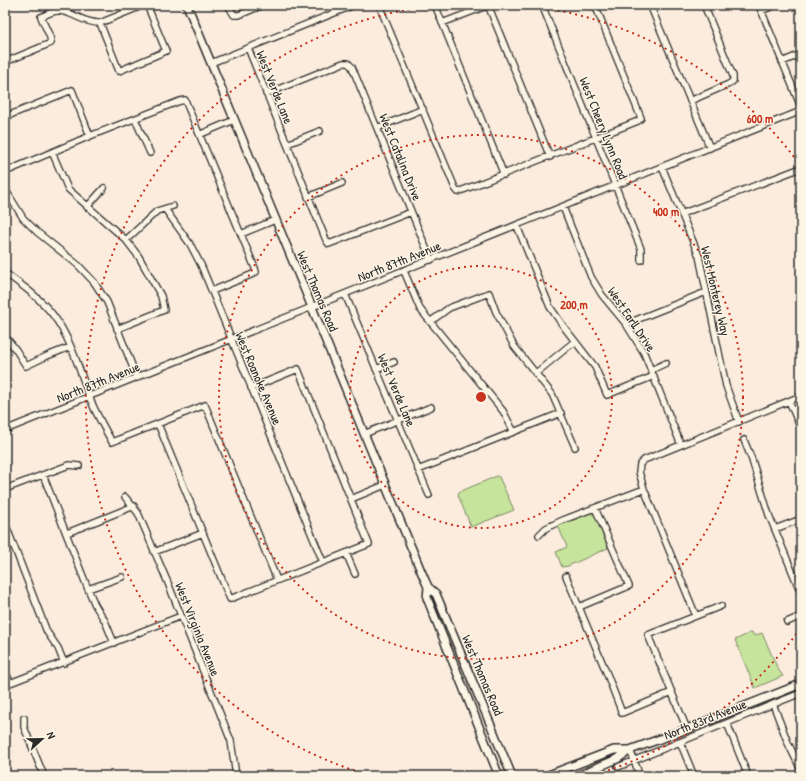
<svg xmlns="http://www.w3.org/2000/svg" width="806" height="781" font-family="'Patrick Hand',sans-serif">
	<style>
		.green { fill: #c7e49c; stroke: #798864 }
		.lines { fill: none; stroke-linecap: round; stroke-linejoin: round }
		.minor-casing { stroke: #2b2b2b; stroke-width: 8 }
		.major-casing { stroke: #2b2b2b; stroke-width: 10 }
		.minor { stroke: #fcf5e5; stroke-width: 5.5 }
		.major { stroke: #fcf5e5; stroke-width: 7 }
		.ring { fill: none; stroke: #c8321e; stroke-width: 2; stroke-dasharray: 2 4 }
		.labels { text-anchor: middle; stroke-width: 3; stroke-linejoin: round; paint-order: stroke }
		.street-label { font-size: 13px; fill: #2b2b2b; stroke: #fcf5e5 }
		.centre { fill: #c8321e; stroke: #fcf5e5; stroke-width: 2 }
		.ring-label { font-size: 12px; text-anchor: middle; font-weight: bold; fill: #c8321e; stroke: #fcf5e5; stroke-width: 3; stroke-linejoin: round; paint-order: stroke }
	</style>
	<rect width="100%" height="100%" fill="#fbecde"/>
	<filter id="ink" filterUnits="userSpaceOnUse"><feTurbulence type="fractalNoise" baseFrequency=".025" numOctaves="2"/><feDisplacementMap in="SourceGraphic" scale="8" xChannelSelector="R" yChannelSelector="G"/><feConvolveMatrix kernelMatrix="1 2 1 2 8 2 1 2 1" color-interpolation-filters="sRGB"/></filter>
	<g filter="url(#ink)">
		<!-- green -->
		<path class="green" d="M 497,476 L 499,477 L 514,510 L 471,527 L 458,495 L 459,492 Z
			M 590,513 L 595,515 L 608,548 L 568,566 L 562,567 L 556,552 L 567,547 L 558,526 Z
			M 752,632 L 754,636 L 762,633 L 778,669 L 783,676 L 755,688 L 735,640 Z"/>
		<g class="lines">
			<defs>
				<path id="minor" d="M 228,5 L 234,15 L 239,15 L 263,5
					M 379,5 L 455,188 L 458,192 L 638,121 L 641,118 L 595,5
					M 435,5 L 504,175
					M 488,5 L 550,157
					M 542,5 L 641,249 L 641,260
					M 650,5 L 710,148
					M 759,5 L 801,107
					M 761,11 L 775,5
					M 100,23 L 119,71 L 166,51 L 147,5
					M 442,23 L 489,5
					M 248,48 L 326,240 L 329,244 L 411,212
					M 5,62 L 51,43 L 50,37 L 41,17 C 46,15 53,10 59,11 C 74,12 82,23 100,23 L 144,5
					M 782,62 L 801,54
					M 211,63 L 354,5
					M 266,94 L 343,63 L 348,63 L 352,67 L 431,260
					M 690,101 L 729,84 L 733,81 L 733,76 L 704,5
					M 5,117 L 72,90 L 90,136
					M 135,119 L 150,153
					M 377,128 L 423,109
					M 201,134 L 234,120
					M 287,144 L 320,131
					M 52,152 L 68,189 L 126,240 L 139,257 L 161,296 L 164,310 L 117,329
					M 662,167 L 699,256 L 726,386 L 739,422
					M 5,172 L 90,136 L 180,101 L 185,100 L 255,268 L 256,272 L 253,274 L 212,291
					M 5,189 L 23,218 L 37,232 L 78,265 L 94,282 L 107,302 L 137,378
					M 308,197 L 342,183
					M 87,207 L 104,188
					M 563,207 L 591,277 L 602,295 L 626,324 L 644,353 L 681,445
					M 165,209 L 190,244 L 201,265 L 323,562
					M 681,214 L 801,168
					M 517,226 L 550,307 L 564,327 L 595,367 L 607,395 L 654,376
					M 241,234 L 275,220
					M 126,240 L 157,211 L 173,206
					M 404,271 L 420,309 L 503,411 L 514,432
					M 5,273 C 22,285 40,298 53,315 C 72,340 80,373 91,401 C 97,416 105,429 112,442 L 205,405 L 277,580
					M 345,294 L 429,495
					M 430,322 L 449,308 L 489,293 L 496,312 L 514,346 L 552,394 L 575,447
					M 626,324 L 706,292
					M 5,336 L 16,350 L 26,366 L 47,356 L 70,347
					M 376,369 L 394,362
					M 651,370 L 666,363
					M 536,373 L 575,341
					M 789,401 L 801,429
					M 158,424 L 230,599 L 369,544 L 298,369 L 251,388
					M 5,430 L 801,111
					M 364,434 L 431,407
					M 744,440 L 752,460 L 769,515 L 801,593
					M 418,470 L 561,413
					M 43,475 L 88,589 L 95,605 L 105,621 L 114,643
					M 5,489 L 69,465 L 79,466
					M 125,497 L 138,513 L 168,583 L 231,741 L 236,776
					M 351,499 L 385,485
					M 5,523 L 47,632 L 58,648 L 64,663
					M 775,529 L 801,519
					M 67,533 L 134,506
					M 539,535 L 546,528 L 563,520 L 644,489
					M 154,552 L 203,533
					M 346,553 L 355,574
					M 566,576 L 607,674 L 622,713 L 672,692
					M 88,589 L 122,577
					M 579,607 L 629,586 L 595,508
					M 696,616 L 644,489 L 639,472 L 640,464 L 644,460 L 801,396
					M 787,622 L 801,616
					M 5,670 L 10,683 L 181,616
					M 773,704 L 788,743 L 801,770
					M 24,718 L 24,727 L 44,776
					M 727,723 L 748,776
					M 687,729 L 648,635 L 721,606
					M 680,742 L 694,776
					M 630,750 L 640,776
					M 618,767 L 801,693"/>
				<path id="major" d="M 187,5 L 421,571 L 428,587 L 427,598 L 499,776
					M 428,587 L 436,594 L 512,776
					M 546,776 L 614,750 L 630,750
					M 577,776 L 617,759 L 630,750 L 687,729 L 801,684"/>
			</defs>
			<!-- minor casing -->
			<use href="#minor" class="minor-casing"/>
			<!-- major casing -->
			<use href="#major" class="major-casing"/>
			<!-- minor -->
			<use href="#minor" class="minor"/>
			<!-- major -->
			<use href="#major" class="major"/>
		</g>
	</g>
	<!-- distance rings -->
	<g class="ring">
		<circle cx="481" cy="397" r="131"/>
		<circle cx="481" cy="397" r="262"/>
		<path d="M800 629A394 394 0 0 1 590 776M372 776A394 394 0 0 1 440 5M522 5A394 394 0 0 1 800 165"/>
	</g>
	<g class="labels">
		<!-- street labels -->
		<g class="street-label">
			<text transform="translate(275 87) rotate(68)" y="5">West Verde Lane</text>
			<text transform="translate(604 128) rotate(68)" y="5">West Cheery Lynn Road</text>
			<text transform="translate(401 157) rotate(68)" y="5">West Catalina Drive</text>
			<text transform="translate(399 261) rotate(-22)" y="5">North 87th Avenue</text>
			<text transform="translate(318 291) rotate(67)" y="5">West Thomas Road</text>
			<text transform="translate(716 291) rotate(77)" y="5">West Monterey Way</text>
			<text transform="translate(632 319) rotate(56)" y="5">West Earll Drive</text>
			<text transform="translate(259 378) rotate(67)" y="5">West Roanoke Avenue</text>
			<text transform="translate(98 382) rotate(-22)" y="5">North 87th Avenue</text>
			<text transform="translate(397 390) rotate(67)" y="5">West Verde Lane</text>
			<text transform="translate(198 629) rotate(68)" y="5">West Virginia Avenue</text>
			<text transform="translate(483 675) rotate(67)" y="5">West Thomas Road</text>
			<text transform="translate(705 719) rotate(-22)" y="5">North 83rd Avenue</text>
		</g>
	</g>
	<circle cx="481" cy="397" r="6" class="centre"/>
	<g class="ring-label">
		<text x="760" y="123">600 m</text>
		<text x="666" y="216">400 m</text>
		<text x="574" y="309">200 m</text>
	</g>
	<!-- margin -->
	<rect width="806" height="781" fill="none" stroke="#fcf5e5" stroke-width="20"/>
	<rect x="10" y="10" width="786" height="761" fill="none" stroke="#2b2b2b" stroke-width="1.5" filter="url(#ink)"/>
	<!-- north arrow -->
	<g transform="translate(42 739) rotate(68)" stroke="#fcf5e5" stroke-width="3" paint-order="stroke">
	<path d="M0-3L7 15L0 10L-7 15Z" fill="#2b2b2b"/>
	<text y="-6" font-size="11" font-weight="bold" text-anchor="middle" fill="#2b2b2b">N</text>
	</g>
</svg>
